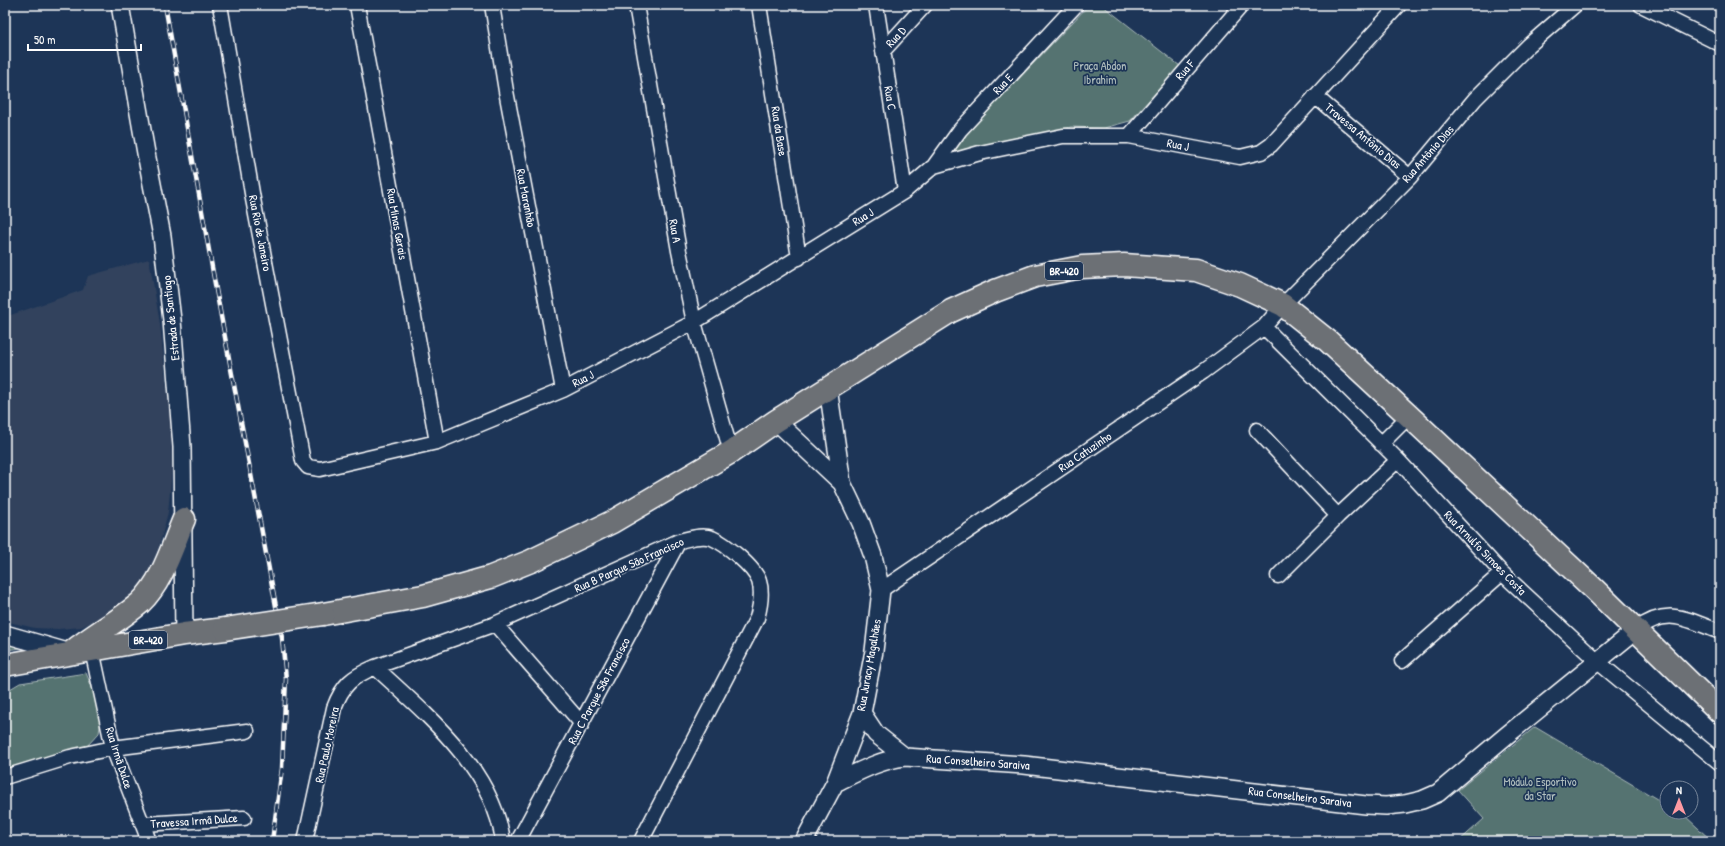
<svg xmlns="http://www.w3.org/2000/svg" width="1725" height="846" font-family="'Patrick Hand',sans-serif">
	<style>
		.built { fill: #32435d }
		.green { fill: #557371; stroke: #aab9b8 }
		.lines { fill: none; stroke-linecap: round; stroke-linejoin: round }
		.minor-casing { stroke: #fff; stroke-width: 17 }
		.tertiary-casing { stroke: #fff; stroke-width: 20 }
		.primary-casing { stroke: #fff; stroke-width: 25 }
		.minor { stroke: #1d3557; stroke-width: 14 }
		.tertiary { stroke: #1d3557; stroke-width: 17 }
		.primary { stroke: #6c6f75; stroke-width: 22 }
		.rail-casing { stroke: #fff; stroke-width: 4.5 }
		.rail { stroke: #1d3557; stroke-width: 3; stroke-dasharray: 9; stroke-linecap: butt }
		.primary-bridge-casing { stroke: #fff; stroke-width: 25; stroke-linecap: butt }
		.primary-bridge { stroke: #6c6f75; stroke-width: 22 }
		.labels { text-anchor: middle; stroke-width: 3.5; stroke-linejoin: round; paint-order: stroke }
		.shield { fill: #1d3557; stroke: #bbc2cd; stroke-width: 1 }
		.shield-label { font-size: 11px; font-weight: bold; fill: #fff }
		.street-label { font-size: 12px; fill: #fff; stroke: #1d3557 }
		.park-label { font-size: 12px; fill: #b2c0bf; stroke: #1d3557 }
	</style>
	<rect width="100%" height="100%" fill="#1d3557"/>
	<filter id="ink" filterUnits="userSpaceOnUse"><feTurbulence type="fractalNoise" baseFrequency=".025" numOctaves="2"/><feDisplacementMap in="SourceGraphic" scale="8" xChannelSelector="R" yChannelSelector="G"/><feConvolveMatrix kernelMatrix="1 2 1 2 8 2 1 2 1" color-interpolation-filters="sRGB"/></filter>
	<g filter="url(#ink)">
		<!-- built -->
		<path class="built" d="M 149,259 L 160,324 L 171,427 L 172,471 L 168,512 L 159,547 L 147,576 L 125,602 L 103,617 L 81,627 L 58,629 L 35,628 L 5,621 L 5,317 L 83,290 L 88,276 Z"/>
		<!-- green -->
		<path class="green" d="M 1089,5 L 1102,5 L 1180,66 L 1130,121 L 1104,128 L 1071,127 L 1061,129 L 956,154 L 953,152 L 954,147 Z
			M 5,640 L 30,647 L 5,650 Z
			M 86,673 L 99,704 L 101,720 L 99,733 L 87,746 L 5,773 L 5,692 L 20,683 Z
			M 1535,727 L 1667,805 L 1667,812 L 1679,812 L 1684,815 L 1712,841 L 1459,841 L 1484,819 L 1458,790 Z"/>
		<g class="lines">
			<defs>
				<path id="minor" d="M 220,5 L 253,199 L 303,461 L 308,467 L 320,469 L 437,442 L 563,390 L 694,322 L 905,191 L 934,166 L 980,153 L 1063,136 L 1129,136 L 1240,157 L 1261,152 L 1271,145 L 1399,5
					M 357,5 L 437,442
					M 492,5 L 506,91 L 563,390
					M 636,5 L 679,251 L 694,322 L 731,452
					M 759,5 L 799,258
					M 876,5 L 905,191
					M 1641,5 L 1720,44
					M 883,51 L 925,5
					M 1315,96 L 1410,177
					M 1129,136 L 1242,5
					M 934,166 L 960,130 L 1076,5
					M 1264,327 L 1398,460 L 1502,573 L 1598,662 L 1720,763
					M 1257,430 L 1338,516 L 1398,460
					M 1381,444 L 1409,416
					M 1278,576 L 1338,516
					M 881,590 L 1203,372 L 1264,327 L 1283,305 L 1410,177 L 1475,99 L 1529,45 L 1575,5
					M 495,624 L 582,724
					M 1636,630 C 1667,606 1687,619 1720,632
					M 92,650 L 113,748 L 149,841
					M 1402,661 L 1502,573
					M 375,667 C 426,714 493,769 503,841
					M 5,777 L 70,757 L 113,748 L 247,731
					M 143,824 L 244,818
					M 305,841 L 334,708 C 343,684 352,677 375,667 L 495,624 L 679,541 C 689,539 701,534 712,538 C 726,544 754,567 759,581 C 763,593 760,607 757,618 L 641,841
					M 518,841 L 679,541"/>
				<path id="tertiary" d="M 120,5 L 146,153 L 162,236 L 172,320 L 182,447 L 184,634
					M 776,421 L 842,483
					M 5,634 L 71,653
					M 862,713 L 876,734 L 905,757
					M 835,783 C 858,772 879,760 905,757 L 1024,765 L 1366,805 L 1386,806 L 1405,804 L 1422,800 L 1438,793 L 1507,735 L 1636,630
					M 804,841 L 835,783 L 862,713 L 874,651 L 881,590 L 873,556 L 861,523 L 842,483 L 828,388"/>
				<path id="primary" d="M 323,614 L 423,596 L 491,577 L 531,561 L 612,522 L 731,452 L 776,421 L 951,311 L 995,291 L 1035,276 L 1082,267 L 1124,265 L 1196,270 L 1240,285 L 1283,305 L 1328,341 L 1409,416 L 1595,590 L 1720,712
					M 73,651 C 94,634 119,621 140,603 C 163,581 172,547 184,519
					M 5,665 L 184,634 L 225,629"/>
			</defs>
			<!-- minor casing -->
			<use href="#minor" class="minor-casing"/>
			<!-- tertiary casing -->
			<use href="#tertiary" class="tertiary-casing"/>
			<!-- primary casing -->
			<use href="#primary" class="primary-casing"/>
			<!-- minor -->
			<use href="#minor" class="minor"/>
			<!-- tertiary -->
			<use href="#tertiary" class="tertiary"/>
			<!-- primary -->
			<use href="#primary" class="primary"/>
			<defs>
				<path id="rail" d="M 165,5 L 217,295 L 282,638 L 286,679 L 282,768 L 272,841"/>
			</defs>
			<!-- rail casing -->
			<use href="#rail" class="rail-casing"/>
			<!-- rail -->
			<use href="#rail" class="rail"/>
			<defs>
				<path id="primary-bridge" d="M 225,629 L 323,614"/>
			</defs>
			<!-- primary-bridge casing -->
			<use href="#primary-bridge" class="primary-bridge-casing"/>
			<!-- primary-bridge -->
			<use href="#primary-bridge" class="primary-bridge"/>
		</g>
	</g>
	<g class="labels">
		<!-- shield labels -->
		<g class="shield">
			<rect x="1045" y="262" width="38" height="18" rx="3"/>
			<rect x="129" y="631" width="38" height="18" rx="3"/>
		</g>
		<g class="shield-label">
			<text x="1064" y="275">BR-420</text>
			<text x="148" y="644">BR-420</text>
		</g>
		<!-- street labels -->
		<g class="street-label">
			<text transform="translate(896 37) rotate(-47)" y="4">Rua D</text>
			<text transform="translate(1185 70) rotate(-49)" y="4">Rua F</text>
			<text transform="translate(1003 84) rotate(-47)" y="4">Rua E</text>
			<text transform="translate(890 98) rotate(81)" y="4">Rua C</text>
			<text transform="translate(779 131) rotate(81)" y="4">Rua da Base</text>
			<text transform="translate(1363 136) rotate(40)" y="4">Travessa Antônio Dias</text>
			<text transform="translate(1178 145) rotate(11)" y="4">Rua J</text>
			<text transform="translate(1428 154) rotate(-49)" y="4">Rua Antônio Dias</text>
			<text transform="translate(526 198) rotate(79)" y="4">Rua Maranhão</text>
			<text transform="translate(863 217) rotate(-32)" y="4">Rua J</text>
			<text transform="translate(397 224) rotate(80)" y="4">Rua Minas Gerais</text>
			<text transform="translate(675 231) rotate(80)" y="4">Rua A</text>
			<text transform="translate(260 233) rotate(79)" y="4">Rua Rio de Janeiro</text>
			<text transform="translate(171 318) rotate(-96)" y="4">Estrada de Santiago</text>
			<text transform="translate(583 379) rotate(-27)" y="4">Rua J</text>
			<text transform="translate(1085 452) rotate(-34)" y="4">Rua Catuzinho</text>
			<text transform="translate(1485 553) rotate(46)" y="4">Rua Arnulfo Simoes Costa</text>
			<text transform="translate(629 565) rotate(-24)" y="4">Rua B Parque São Francisco</text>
			<text transform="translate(869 665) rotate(-80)" y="4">Rua Juracy Magalhães</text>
			<text transform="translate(599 691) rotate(-62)" y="4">Rua C Parque São Francisco</text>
			<text transform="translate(327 745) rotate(-78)" y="4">Rua Paulo Moreira</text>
			<text transform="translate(119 758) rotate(72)" y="4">Rua Irmã Dulce</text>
			<text transform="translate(978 762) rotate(4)" y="4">Rua Conselheiro Saraiva</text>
			<text transform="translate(1300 797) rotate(7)" y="4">Rua Conselheiro Saraiva</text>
			<text transform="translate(194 821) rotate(-4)" y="4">Travessa Irmã Dulce</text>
		</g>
		<!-- park labels -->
		<g class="park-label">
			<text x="1100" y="70">Praça Abdon<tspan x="1100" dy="14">Ibrahim</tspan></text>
			<text x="1540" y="786">Módulo Esportivo<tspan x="1540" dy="14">da Star</tspan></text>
		</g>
	</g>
	<!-- margin -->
	<rect width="1725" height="846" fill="none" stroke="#1d3557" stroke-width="20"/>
	<rect x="10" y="10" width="1705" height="826" fill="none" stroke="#fff" stroke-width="1.5" filter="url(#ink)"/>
	<!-- north arrow -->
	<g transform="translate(1679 800)"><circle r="19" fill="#1d3557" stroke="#77869a"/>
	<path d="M0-3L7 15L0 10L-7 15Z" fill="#ff9aa2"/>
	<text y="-6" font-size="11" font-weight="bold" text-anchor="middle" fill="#ffffff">N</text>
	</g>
	<!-- scale -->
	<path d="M28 44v6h113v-6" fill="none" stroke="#ffffff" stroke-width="2"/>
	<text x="34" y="44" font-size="12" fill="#ffffff" stroke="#1d3557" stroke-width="3" paint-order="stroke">50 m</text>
</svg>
